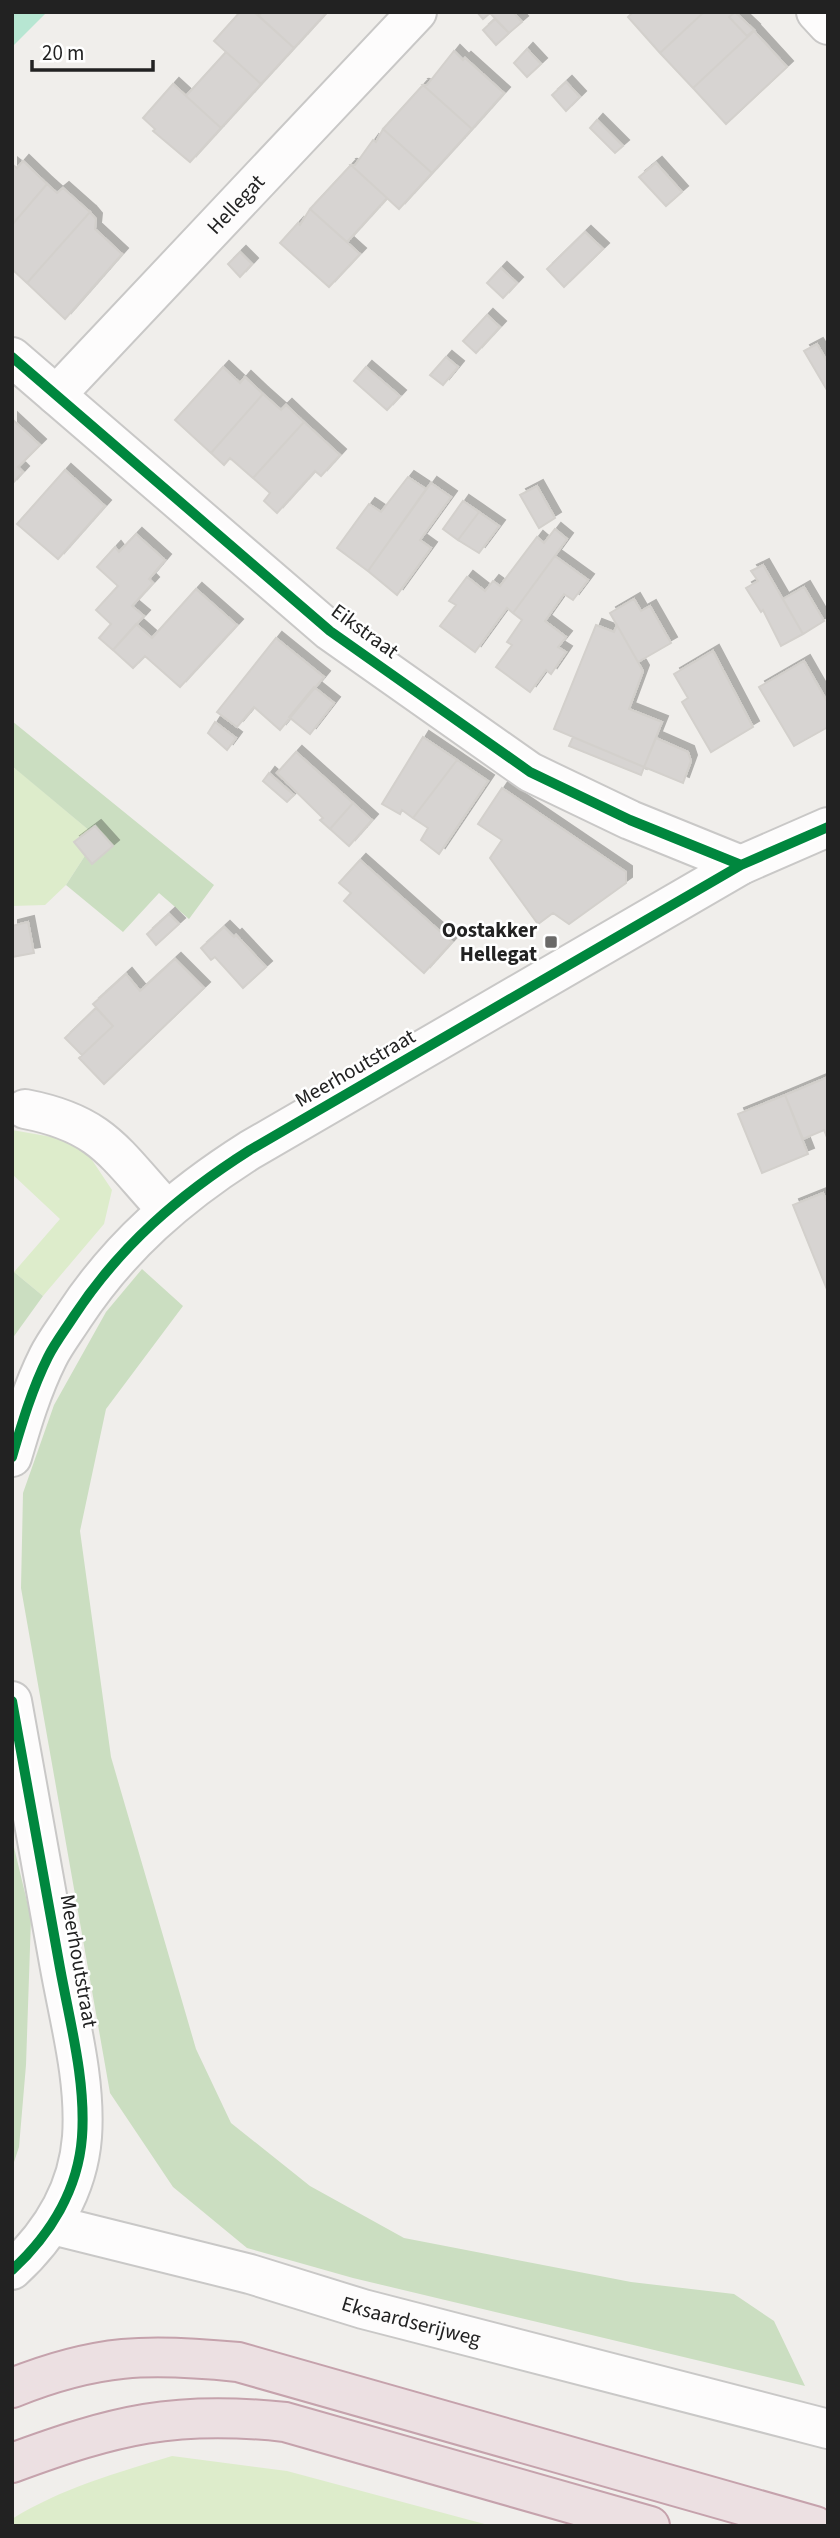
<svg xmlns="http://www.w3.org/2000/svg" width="840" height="2538" font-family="'Source Sans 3',sans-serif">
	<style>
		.grass { fill: #ddeccb }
		.forest { fill: #cbdec1 }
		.pitch { fill: #b7e6d2 }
		.building { fill: #d7d4d2; stroke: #d3d0cc; stroke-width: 2; filter: url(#shadow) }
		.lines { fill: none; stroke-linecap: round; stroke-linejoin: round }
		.minor-casing { stroke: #c9c8c7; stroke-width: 42 }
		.highway-casing { stroke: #c5a2ac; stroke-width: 42 }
		.minor { stroke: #fdfcfc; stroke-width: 38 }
		.highway { stroke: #ece0e2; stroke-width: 38 }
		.cycleway-casing { stroke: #fff; stroke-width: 15 }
		.cycleway { stroke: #00873e; stroke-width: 10 }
		.poi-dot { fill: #6a6968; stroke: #fff; stroke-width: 2.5 }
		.labels { text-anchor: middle; stroke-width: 5; stroke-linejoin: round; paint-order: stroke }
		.street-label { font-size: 21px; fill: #222; stroke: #fff }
		.poi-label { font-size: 21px; font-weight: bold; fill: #222; stroke: #fff; text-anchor: end }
	</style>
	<defs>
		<filter id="shadow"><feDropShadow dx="6" dy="-6" stdDeviation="0" flood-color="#0004"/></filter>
	</defs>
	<rect width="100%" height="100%" fill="#f0eeeb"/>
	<!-- grass -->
	<path class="grass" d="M 15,768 L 97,837 L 66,885 L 45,905 L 12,906 L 12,770 Z
		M 12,1130 L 75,1141 L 92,1160 L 112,1190 L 104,1224 L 43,1296 L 14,1272 L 60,1219 L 12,1174 Z
		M 172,2456 L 287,2471 L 492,2526 L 12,2526 L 12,2519 C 62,2488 116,2473 172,2456 Z"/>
	<!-- forest -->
	<path class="forest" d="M 12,721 L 214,885 L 189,919 L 159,893 L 123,932 L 66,885 L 97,837 L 12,766 Z
		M 142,1269 L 183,1306 L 106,1409 L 80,1531 L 111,1757 L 196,2049 L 231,2123 L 310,2186 L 404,2238 L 631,2282 L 734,2294 L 774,2321 L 805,2386 L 353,2278 L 247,2248 L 173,2187 L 110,2093 L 21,1588 L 23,1493 L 54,1405 L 106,1312 Z
		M 14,1272 L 43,1296 L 12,1339 L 12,1274 Z
		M 12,1839 L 31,1918 L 26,2065 L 19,2147 L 12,2168 Z"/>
	<!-- pitch -->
	<path class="pitch" d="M 12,12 L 47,12 L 12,47 Z"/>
	<!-- building -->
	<path class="building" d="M 240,12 L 254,12 L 294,48 L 261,84 L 214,41 Z
		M 262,12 L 327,12 L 294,48 L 259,16 Z
		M 477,12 L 513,12 L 522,22 L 509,33 L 490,13 L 483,19 Z
		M 633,12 L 704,12 L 660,53 L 628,17 Z
		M 704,12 L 735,12 L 729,17 L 747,36 L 754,31 L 693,88 L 660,53 Z
		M 735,12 L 754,30 L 747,36 L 729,17 Z
		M 495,19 L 509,33 L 496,45 L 483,30 Z
		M 754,31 L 787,67 L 726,124 L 693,88 Z
		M 527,49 L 541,64 L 527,77 L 514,63 Z
		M 454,51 L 463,60 L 465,58 L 504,93 L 472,129 L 423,85 L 427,85 Z
		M 226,52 L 261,84 L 221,128 L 186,96 Z
		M 566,82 L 580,97 L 566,111 L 552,95 Z
		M 173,84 L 221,128 L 190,162 L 153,131 L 155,129 L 143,118 Z
		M 423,85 L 472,129 L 432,173 L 383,129 Z
		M 597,120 L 623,146 L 615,153 L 590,128 Z
		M 383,129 L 432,173 L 399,209 L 351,165 L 355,165 L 373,140 L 376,142 Z
		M 23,161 L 47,184 L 12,225 L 12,164 L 17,168 Z
		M 656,163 L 682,192 L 666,206 L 639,177 Z
		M 351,165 L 387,198 L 347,242 L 310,209 Z
		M 47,184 L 57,193 L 63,188 L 90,212 L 27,283 L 12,269 L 12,225 Z
		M 310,209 L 360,254 L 329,287 L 280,243 L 298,223 L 300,225 Z
		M 90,212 L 96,219 L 95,229 L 122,254 L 65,319 L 27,283 Z
		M 585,232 L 603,249 L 564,287 L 547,269 Z
		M 240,252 L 252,264 L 240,277 L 228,264 Z
		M 501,268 L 517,283 L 503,298 L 487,283 Z
		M 487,315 L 500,327 L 476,353 L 463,341 Z
		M 817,344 L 828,363 L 827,390 L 804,351 Z
		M 446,357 L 458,367 L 443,385 L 430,375 Z
		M 223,367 L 240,383 L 245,377 L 263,394 L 211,453 L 175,420 Z
		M 366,367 L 400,396 L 387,410 L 354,381 Z
		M 263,394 L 281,410 L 286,405 L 304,422 L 253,478 L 230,458 L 224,465 L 211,453 Z
		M 12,419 L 40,445 L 18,467 L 23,472 L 12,484 Z
		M 304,422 L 340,455 L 321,476 L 315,471 L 277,513 L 264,501 L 270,493 L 253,478 Z
		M 65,470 L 105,506 L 58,559 L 17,524 Z
		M 408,477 L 426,489 L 368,571 L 337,548 L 369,504 L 381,512 Z
		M 431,483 L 451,497 L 420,540 L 431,548 L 397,595 L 368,571 Z
		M 537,486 L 555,518 L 539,528 L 520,495 Z
		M 463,501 L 479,512 L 458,540 L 443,529 Z
		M 479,512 L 499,526 L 479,553 L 458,540 Z
		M 555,529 L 567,539 L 513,613 L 507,608 L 475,652 L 440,626 L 456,605 L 449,601 L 467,577 L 485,591 L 493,581 L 500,586 L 537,537 L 544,543 Z
		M 136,534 L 165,560 L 149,579 L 153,583 L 132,606 L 144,616 L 113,650 L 99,638 L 111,624 L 96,610 L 118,586 L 97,567 L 115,547 L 119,552 Z
		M 555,556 L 588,580 L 573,600 L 564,594 L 545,621 L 566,637 L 558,647 L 566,652 L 551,674 L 546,670 L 530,692 L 496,667 L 512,645 L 507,642 L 522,620 L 513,613 Z
		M 763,565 L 803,634 L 781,646 L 763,610 L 761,612 L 746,588 L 758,581 L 751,571 Z
		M 804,587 L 824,621 L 803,634 L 783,599 Z
		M 196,589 L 237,625 L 180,687 L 145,656 L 133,668 L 113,650 L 136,624 L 152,638 Z
		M 634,599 L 641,611 L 650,606 L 671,643 L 638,662 L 610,613 Z
		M 596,625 L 614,632 L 617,625 L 643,671 L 629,709 L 662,722 L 644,767 L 554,729 Z
		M 276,638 L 324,677 L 280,730 L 254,707 L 237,727 L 217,712 Z
		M 713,651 L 753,727 L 711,752 L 682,702 L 688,698 L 674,674 Z
		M 804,661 L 828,703 L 828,727 L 794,746 L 759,687 Z
		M 314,687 L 334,703 L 310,734 L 289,717 Z
		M 215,722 L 236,738 L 227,750 L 208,733 Z
		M 423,737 L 457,760 L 413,818 L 402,810 L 400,814 L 382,804 Z
		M 573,737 L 644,767 L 641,775 L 569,746 Z
		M 656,738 L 688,752 L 691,761 L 683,783 L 644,767 Z
		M 296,752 L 353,803 L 330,829 L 320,820 L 323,818 L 277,773 Z
		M 457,760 L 488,781 L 439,854 L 421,840 L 428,828 L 413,818 Z
		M 269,773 L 294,795 L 287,802 L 263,781 Z
		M 502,788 L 626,872 L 626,883 L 569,924 L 553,913 L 538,924 L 490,858 L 502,840 L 478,824 Z
		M 353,803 L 372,820 L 349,846 L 330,829 Z
		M 95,826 L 113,846 L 92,864 L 74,842 Z
		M 360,860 L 452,942 L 424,973 L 344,901 L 351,893 L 339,883 Z
		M 169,914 L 179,924 L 156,945 L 147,934 Z
		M 28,922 L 34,953 L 12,957 L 12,926 Z
		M 224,927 L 234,937 L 236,935 L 266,967 L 243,988 L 215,957 L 211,960 L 201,948 Z
		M 175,959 L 204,988 L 104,1084 L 79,1058 L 113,1026 L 93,1004 L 126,974 L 140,991 Z
		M 96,1008 L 113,1026 L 82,1055 L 65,1038 Z
		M 828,1077 L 828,1140 L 824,1130 L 803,1139 L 785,1095 Z
		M 785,1095 L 808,1154 L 762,1173 L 738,1114 Z
		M 823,1193 L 828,1204 L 828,1292 L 793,1205 Z"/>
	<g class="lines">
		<defs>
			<g id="minor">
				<path d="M 816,12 L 828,25"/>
				<path d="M 12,357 L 330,631 L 530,772 L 630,820 L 741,865"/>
				<path id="s1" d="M 56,395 L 417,12"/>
				<path d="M 25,1109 C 103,1124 115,1154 166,1209"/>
				<path d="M 12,1457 C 22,1423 32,1389 48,1357 C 55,1343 65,1330 74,1316 C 120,1246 179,1195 250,1150 L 741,865 L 828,827"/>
				<path d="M 12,1701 C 28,1790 44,1879 60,1968 C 70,2023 86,2081 82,2137 C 78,2190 50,2235 12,2270"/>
				<path id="s2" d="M 53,2225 L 250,2274 L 363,2309 L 828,2429"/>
			</g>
			<path id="highway" d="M 12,2388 C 97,2354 148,2353 238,2362 L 815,2526
				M 12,2463 C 115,2425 175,2410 285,2422 L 650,2526"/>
		</defs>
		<!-- minor casing -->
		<use href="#minor" class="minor-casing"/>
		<!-- highway casing -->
		<use href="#highway" class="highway-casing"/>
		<!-- minor -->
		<use href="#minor" class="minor"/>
		<!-- highway -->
		<use href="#highway" class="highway"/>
		<defs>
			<path id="cycleway" d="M 12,357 L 330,631 L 530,772 L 630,820 L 741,865
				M 12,1457 C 22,1423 32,1389 48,1357 C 55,1343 65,1330 74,1316 C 120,1246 179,1195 250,1150 L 741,865 L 828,827
				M 12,1701 C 28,1790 44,1879 60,1968 C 70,2023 86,2081 82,2137 C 78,2190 50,2235 12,2270"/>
		</defs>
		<!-- cycleway casing -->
		<use href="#cycleway" class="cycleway-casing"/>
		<!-- cycleway -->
		<use href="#cycleway" class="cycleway"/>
	</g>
	<!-- markers -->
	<rect class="poi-dot" x="544" y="935" width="14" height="14" rx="3.5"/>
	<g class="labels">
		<!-- street labels -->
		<g class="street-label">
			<text dy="7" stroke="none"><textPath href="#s1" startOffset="262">Hellegat</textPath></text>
			<text transform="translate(365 631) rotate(36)" y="7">Eikstraat</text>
			<text transform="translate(355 1068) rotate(-30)" y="7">Meerhoutstraat</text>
			<text transform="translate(79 1961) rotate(80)" y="7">Meerhoutstraat</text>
			<text dy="7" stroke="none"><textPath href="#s2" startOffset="371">Eksaardserijweg</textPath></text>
		</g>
		<!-- poi labels -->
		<g class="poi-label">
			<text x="537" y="937">Oostakker<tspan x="537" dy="24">Hellegat</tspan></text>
		</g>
	</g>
	<!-- border -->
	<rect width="840" height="2538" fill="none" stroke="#222222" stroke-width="28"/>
	<!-- scale -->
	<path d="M32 60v10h121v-10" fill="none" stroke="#222222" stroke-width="3.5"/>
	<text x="42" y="60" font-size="21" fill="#222222" stroke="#ffffff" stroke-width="5" paint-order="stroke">20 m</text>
</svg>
